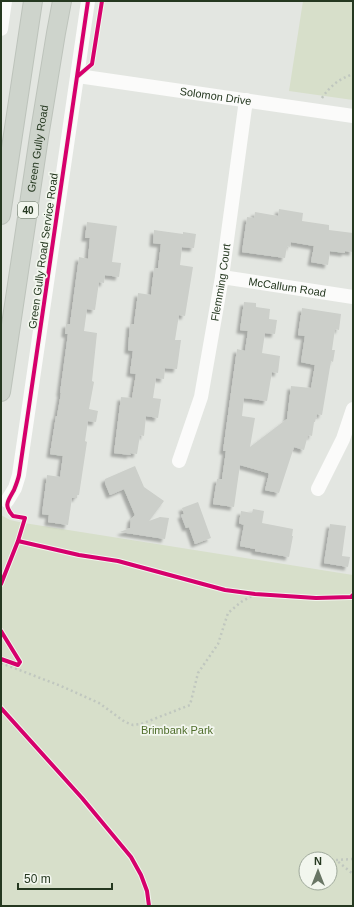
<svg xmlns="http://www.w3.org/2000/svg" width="354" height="907" font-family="Helvetica,sans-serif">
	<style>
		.green { fill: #d7dfca; fill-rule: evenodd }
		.building { fill: #cccfca; filter: url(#shadow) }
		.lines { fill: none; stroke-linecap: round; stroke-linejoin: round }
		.major-casing { stroke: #bdc3bb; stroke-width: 20 }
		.path { stroke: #c0c7bf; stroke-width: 2.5; stroke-dasharray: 2 3; stroke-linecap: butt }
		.minor { stroke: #fbfbfa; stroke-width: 14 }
		.major { stroke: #ced4cc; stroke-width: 18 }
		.cycleway-casing { stroke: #f2f6ee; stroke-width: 6 }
		.cycleway { stroke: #d6006c; stroke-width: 4 }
		.labels { text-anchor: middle; stroke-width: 3.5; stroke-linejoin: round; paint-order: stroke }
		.shield { fill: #f2f6ee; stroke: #62715e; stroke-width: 1 }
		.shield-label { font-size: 10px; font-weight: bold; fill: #253820 }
		.street-label { font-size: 11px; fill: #253820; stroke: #f2f6ee }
		.park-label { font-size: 11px; fill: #506e2c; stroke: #f2f6ee }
	</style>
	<defs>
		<filter id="shadow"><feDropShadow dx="-3.5" dy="3.5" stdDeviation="1" flood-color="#0004"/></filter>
	</defs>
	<rect width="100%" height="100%" fill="#e3e6e1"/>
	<!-- green -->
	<path class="green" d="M 303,1 L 353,1 L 353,100 L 289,91 Z
		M 1,515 L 10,520 L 24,523 L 353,575 L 353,906 L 1,906 ZM 306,859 L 330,859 L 330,883 L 306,883 Z"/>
	<!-- building -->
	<path class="building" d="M 279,209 L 303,213 L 302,221 L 329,225 L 329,230 L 353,233 L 353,252 L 345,251 L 345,253 L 330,251 L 328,265 L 311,262 L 314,246 L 291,242 L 290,247 L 287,246 L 285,258 L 242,252 L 247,217 L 254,218 L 255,212 L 278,216 Z
		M 87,222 L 117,226 L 112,262 L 121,263 L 119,277 L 105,275 L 104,283 L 99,282 L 95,310 L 87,309 L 84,331 L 97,333 L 92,381 L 94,382 L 89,409 L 98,411 L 96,422 L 88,421 L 85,441 L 87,442 L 79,495 L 77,495 L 77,498 L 72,498 L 68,525 L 48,522 L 49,515 L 42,514 L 47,475 L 60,477 L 63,456 L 50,454 L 56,416 L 57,416 L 61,393 L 60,393 L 68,334 L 65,334 L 66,324 L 70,324 L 79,257 L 88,259 L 90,238 L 85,238 Z
		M 154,230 L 183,234 L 183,232 L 196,234 L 194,248 L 182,247 L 180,265 L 193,267 L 185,316 L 179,315 L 175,340 L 181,340 L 177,369 L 165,368 L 164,379 L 156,378 L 153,398 L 161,399 L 158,418 L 146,416 L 144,436 L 140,435 L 137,454 L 130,453 L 131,455 L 114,453 L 121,397 L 132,398 L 136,374 L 130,373 L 133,351 L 128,350 L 130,324 L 134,324 L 138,293 L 151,295 L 154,268 L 158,268 L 161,244 L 153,243 Z
		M 244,302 L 256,303 L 256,307 L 270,309 L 269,319 L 277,320 L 275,334 L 265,333 L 262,353 L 280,356 L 278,373 L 272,372 L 267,401 L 244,398 L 242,416 L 255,418 L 250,447 L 287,419 L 291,386 L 311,388 L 315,365 L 301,362 L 305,336 L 298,335 L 302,308 L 341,314 L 339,330 L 335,329 L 332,350 L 335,350 L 333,362 L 331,361 L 322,415 L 317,414 L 315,422 L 314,422 L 312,436 L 308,435 L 304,450 L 294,447 L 279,493 L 265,490 L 269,474 L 268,473 L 240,465 L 234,507 L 213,504 L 217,479 L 222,479 L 226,451 L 223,451 L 237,349 L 245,351 L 248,331 L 240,330 Z
		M 135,466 L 144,487 L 164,501 L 149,521 L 160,517 L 169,518 L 165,539 L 120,532 L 130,528 L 131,519 L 135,515 L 124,489 L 110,495 L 105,483 L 105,479 Z
		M 198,502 L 211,538 L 195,544 L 189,527 L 186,528 L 181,515 L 184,514 L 182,508 Z
		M 253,509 L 264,511 L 262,523 L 293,529 L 292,536 L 293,536 L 289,557 L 255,551 L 255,549 L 240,546 L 244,525 L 239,523 L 241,511 L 252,513 Z
		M 330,524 L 346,526 L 342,556 L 350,557 L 348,567 L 324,563 Z"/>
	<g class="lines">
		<defs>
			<g id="major">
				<path d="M 1,215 L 33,1"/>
				<path id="s4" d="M 1,392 L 39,137 L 56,33 L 62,1"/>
			</g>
		</defs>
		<!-- major casing -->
		<use href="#major" class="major-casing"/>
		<!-- path -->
		<path class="path" d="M 322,98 C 330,86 339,79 353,74
			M 1,663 L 61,686 L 99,703 L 125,722 L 133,725 L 141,724 L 190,705 L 198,673 L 218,644 L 228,613 L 241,602 L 255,594
			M 353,859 L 336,860 L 353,874"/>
		<!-- minor -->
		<g class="minor">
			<path d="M 1,29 L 5,1"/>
			<path id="s1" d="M 78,76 L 353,116"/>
			<path id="s2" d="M 222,277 L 353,297"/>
			<path id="s3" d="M 179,461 L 201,397 L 222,277 L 246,100"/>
			<path d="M 318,489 L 343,439 L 353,409"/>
			<path d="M 7,501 L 15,488 L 19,475 L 88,1"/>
		</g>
		<!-- major -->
		<use href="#major" class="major"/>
		<defs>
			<path id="cycleway" d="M 78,76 L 92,64 L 102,1
				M 18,541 L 79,555 L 118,561 L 225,590 L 255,594 L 316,598 L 351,597 L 353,595
				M 1,584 L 18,541 L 25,518 L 13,516 C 3,505 8,501 14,490 C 16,485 18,480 19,475 L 88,1
				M 1,631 L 20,662 L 18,665 L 1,659
				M 1,708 L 82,798 L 131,857 L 141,875 L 147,891 L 149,906"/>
		</defs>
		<!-- cycleway casing -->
		<use href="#cycleway" class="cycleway-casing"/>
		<!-- cycleway -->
		<use href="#cycleway" class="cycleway"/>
	</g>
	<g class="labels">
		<!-- shield labels -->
		<rect class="shield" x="18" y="202" width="20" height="16" rx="3"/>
		<g class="shield-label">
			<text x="28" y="214">40</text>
		</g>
		<!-- street labels -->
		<g class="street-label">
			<text dy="4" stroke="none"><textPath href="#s1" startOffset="139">Solomon Drive</textPath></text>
			<text dy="4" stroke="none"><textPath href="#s4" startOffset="246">Green Gully Road</textPath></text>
			<text transform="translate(43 251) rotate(-82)" y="4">Green Gully Road Service Road</text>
			<text dy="4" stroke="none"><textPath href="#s3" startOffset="184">Flemming Court</textPath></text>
			<text dy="4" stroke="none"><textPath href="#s2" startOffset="66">McCallum Road</textPath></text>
		</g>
		<!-- park labels -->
		<g class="park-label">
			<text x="177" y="734">Brimbank Park</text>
		</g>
	</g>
	<!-- border -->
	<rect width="354" height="907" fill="none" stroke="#253820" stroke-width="4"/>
	<!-- north arrow -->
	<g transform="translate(318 871)"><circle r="19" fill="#f2f6ee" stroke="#a0aa9c"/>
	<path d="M0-3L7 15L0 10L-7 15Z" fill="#687564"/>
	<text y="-6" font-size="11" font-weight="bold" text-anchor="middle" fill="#253820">N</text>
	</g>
	<!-- scale -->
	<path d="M18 883v6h94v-6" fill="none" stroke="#253820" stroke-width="2"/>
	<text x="24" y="883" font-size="12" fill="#253820" stroke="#f2f6ee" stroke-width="3" paint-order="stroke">50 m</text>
</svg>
